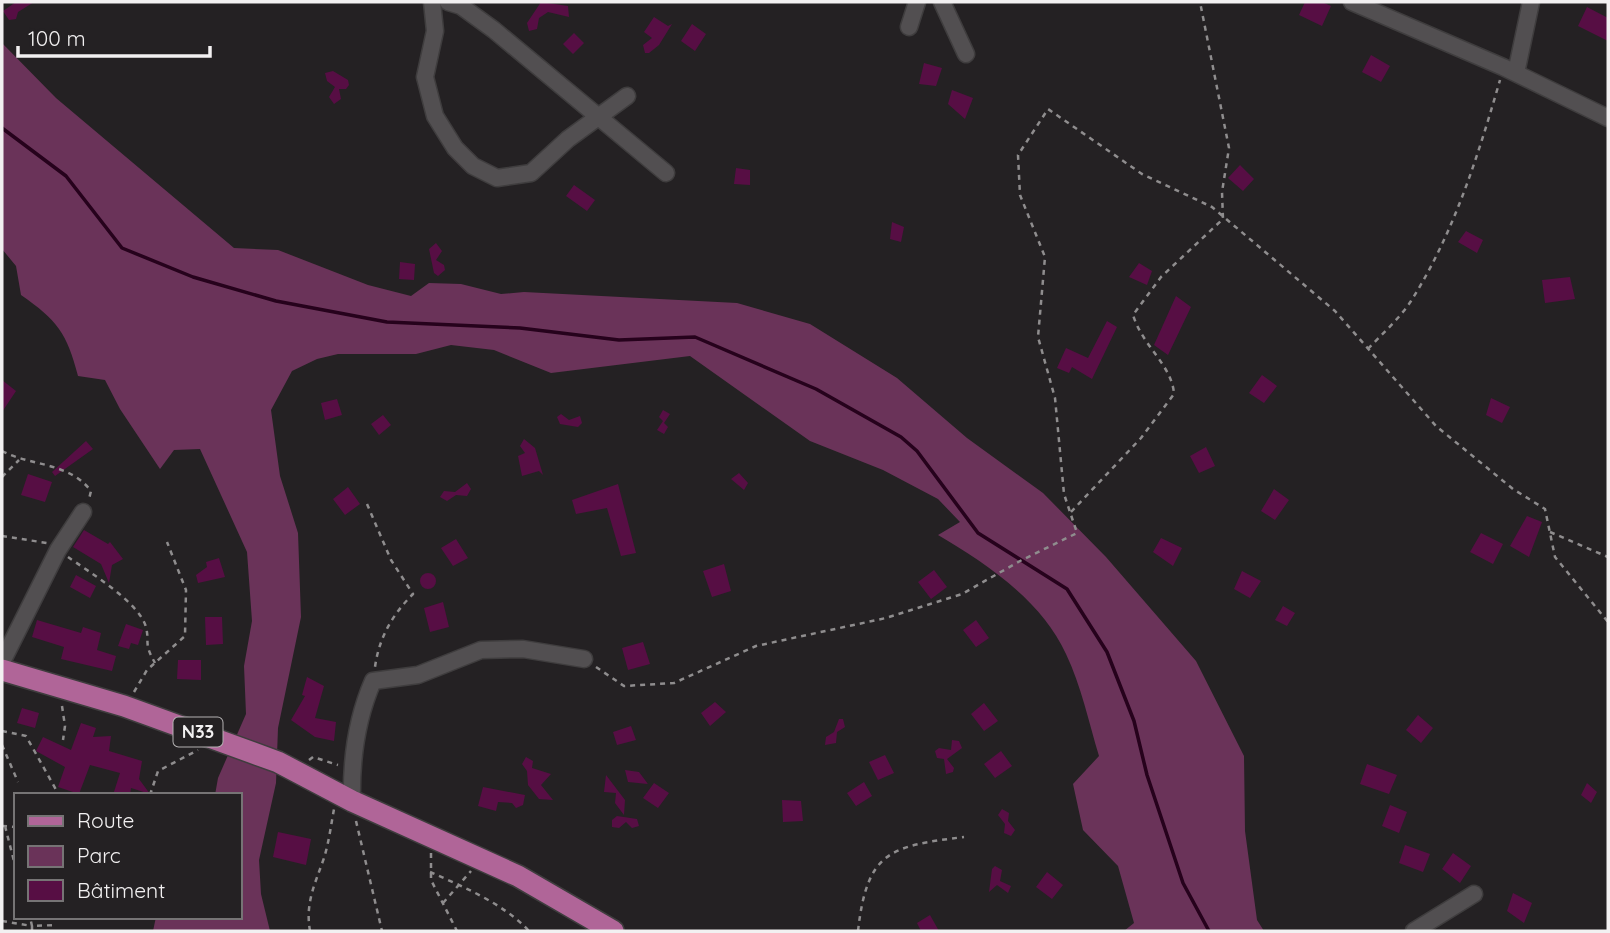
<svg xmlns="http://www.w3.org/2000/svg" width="1610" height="933" font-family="Quicksand,sans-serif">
	<rect width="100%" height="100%" fill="#242123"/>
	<path fill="#6a3359" d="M2,43L56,98L234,248L278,250L368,285L411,296L429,283L461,284L501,294L524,292L737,303L810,324L897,378L967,438L1043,493L1106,557L1196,661L1244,756L1245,831L1257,920L1264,931H1124L1134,923L1118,866L1083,830L1073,784L1099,756C1089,723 1081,685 1066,654C1042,601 986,563 938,535L960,522L938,499L883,470L810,441L690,356L551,373L494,350L451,345L416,354H338L317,359L292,371L271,410L280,476L298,533L301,617L278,728L276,783L259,860L261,894L270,931H153L156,917H240V795H215L218,778L246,714L244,666L252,621L247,552L200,449L174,450L160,469L120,409L105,380L78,376C67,333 57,320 21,295L16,266L2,249Z"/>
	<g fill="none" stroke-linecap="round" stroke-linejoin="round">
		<path stroke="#26021c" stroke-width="3.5" d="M2,128L66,176L122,248L193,277L276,301L387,322L520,328L619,340L695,337L816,389L901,437L917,451L978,533L1067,589L1107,652L1134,721L1147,775L1183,883L1209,931"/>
	</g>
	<path fill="#570e44" d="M16,2H34L18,12L16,19L9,20L3,11Z
		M541,2L568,6L569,17L548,12L539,18L537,29L529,31L527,23Z
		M1305,2H1322L1331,6L1322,26L1299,15Z
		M1587,7L1608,18V41L1578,26Z
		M654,17L668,26L672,24L659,45L649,53H645L643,45L652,38L644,32Z
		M692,24L706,34L695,51L681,41Z
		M574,33L584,43L573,54L563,44Z
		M1371,55L1390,66L1381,82L1362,72Z
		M924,63L942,68L936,86L919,84Z
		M333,71L348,80L349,85L346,89H339L341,99L334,104L329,97L335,87L327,81L325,73Z
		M952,90L973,98L965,119L948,104Z
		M1240,165L1254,179L1243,191L1228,178Z
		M736,168L750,170V185L734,184Z
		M574,185L595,200L587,211L566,196Z
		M892,222L904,227L901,242L890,239Z
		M1466,231L1483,240L1477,253L1458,242Z
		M436,243L442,251L436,260L444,265L445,270L438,276L434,273L429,249Z
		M400,262L415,264L414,280L399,279Z
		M1139,263L1152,271L1147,285L1129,277Z
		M1570,277L1575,299L1545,303L1542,280Z
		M1176,296L1191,307L1168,355L1154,345Z
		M1107,321L1117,327L1092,379L1072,367L1069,373L1057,368L1066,348L1088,358Z
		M1262,375L1277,386L1264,403L1249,393Z
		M2,380L16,391L2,412Z
		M1491,398L1510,407L1502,423L1486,415Z
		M337,399L342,415L325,420L321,403Z
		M663,410L670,414L664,423L668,427L664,434L657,430L663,421L659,417Z
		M561,414L569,420L580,416L582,423L578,427L560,424L557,417Z
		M383,415L391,425L379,435L371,424Z
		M524,439L535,448L543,475L539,471L522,476L518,456L525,453L520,446Z
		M86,441L93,449L55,476L52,472Z
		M1206,447L1215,466L1199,473L1190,456Z
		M739,473L748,483L744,490L731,479Z
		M28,474L52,482L45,502L21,495Z
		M467,483L471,489L467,496L456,495L447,501L440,497L444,491L455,492Z
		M618,484L636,553L621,556L607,508L576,514L572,500Z
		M348,487L360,504L345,515L333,499Z
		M1274,489L1289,500L1275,520L1261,511Z
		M1527,516L1542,522L1529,557L1510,546Z
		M84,530L108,544L110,542L123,559L112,565L109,583L101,564L73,547Z
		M1481,533L1503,544L1493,564L1470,552Z
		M1161,538L1182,548L1173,566L1153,552Z
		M456,539L468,558L453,566L441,548Z
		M219,558L225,577L198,583L196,575L207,567L206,562Z
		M724,564L731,591L712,597L703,571Z
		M934,570L947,587L931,599L918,582Z
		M1242,571L1261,581L1250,598L1234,589Z
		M420 581a8 8 0 1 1 16 0a8 8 0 1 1-16 0Z
		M76,575L96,586L90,598L70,587Z
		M443,602L449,627L430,632L424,608Z
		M1283,606L1295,613L1287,626L1275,620Z
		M205,617H222L223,644L206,645Z
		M37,620L81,633L83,627L101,633L97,650L116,656L112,671L61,659L64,647L32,637Z
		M976,620L989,638L976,647L963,630Z
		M126,624L143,630L138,645L131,643L129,649L118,646Z
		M643,642L650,664L628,670L622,648Z
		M178,660H201V680L177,679Z
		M307,677L324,686L315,718L336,722L334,741L315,737L291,720L305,696L302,695Z
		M715,702L726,712L710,726L701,713Z
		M984,703L998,721L984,731L971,714Z
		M22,708L39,713L35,728L17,723Z
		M1418,715L1433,728L1421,743L1406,730Z
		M839,719H843L845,727L837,732L836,743L825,745L826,737L834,732Z
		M81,723L96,728L93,737L111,736L109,751L142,761L139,779L150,794L131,788L130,795H113L120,773L90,765L79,794L58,787L65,767L36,751L43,737L71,750Z
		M631,726L636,740L617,745L613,732Z
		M952,740L959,741L962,748L947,759L954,768L953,772L946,774L944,759L937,758L935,751L939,748L951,750Z
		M1001,751L1012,766L995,778L984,764Z
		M885,755L894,773L878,780L869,762Z
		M526,757L533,761L532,768L551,774L541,785L553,800L539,799L528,785L527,771L522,764Z
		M1367,764L1397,775L1389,794L1360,784Z
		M625,770L639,772L648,784L628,782Z
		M606,775L625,800L624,815L615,803L616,793L604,792Z
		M864,782L872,796L856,806L847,793Z
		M654,783L669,793L658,808L643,798Z
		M1587,783L1597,792L1591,803L1581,795Z
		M483,787L525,795L523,805L516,808L512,803L498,802L496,811L478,806Z
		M782,800L801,801L803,821L783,822Z
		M1390,805L1407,812L1399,833L1382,826Z
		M1002,809L1009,813L1008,821L1015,830L1011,836L1004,833L1005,824L998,815Z
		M617,816L637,819L639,826L632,828L626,822L619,828L612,827V820Z
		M278,832L311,839L306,865L273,857Z
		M1405,845L1430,854L1423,872L1399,863Z
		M1453,853L1471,866L1460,883L1442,869Z
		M995,866L1002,870L1000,881L1011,886L1008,893L997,885L989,892L992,869Z
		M1047,872L1063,885L1052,899L1036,887Z
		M1513,893L1532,903L1524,923L1507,911Z
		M930,915L939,931H921L917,923Z"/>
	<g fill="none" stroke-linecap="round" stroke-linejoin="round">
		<defs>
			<path id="minor" d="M432,2L435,31L425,77L435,116L455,148L473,166L497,178L531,173L568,139L627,96
				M448,2L461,6L494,30L666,173
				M942,2L966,54
				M1352,2L1503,67L1608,118
				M909,27L917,2
				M1516,73L1531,2
				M2,662L58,550L83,512
				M352,801C351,759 356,720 373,681L418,675L481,650L523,649L584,659
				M1414,931L1474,894"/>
			<path id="primary" d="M2,670L124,706L278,762L352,801L518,876L613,931"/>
		</defs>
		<use href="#minor" stroke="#3f3d3e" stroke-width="19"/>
		<use href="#primary" stroke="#3f3d3e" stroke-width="24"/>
		<path stroke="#8f8d8e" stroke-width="2.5" stroke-dasharray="5 5" stroke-linecap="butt" d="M1368,349C1382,334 1400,318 1411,301C1454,233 1478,156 1500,80
			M2,451C30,466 69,462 91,491L89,499
			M2,477L19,460
			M367,504L391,560L413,594C392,615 379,638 375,667
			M1071,512L1141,438L1174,394C1172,365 1143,347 1133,315L1161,277L1223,219L1222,192L1229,148L1200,2
			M1550,532L1608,557
			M2,536L47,543
			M68,557C89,572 139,602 146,627C150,644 143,642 155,663
			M596,667L624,686L674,683L756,646L886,618L962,594L1020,561L1077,533L1064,494L1055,398L1038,337L1045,257L1020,195L1018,155L1048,109L1142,174L1212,207L1335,311L1436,426L1513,489L1545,509L1555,557L1608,622
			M134,692L147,670L185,636L186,590L167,542
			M62,706L65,726L63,740
			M2,731L26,736L59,795
			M2,745L18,782
			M309,760L313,757L338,765
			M150,795L158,771L198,750
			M356,821L382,931
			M2,826L16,827
			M5,826L16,869
			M431,853V880L457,931
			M430,872C464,887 504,904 529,931
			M443,903L471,871
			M2,921L32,926L30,917
			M32,931V926L56,925
			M310,931C305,903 315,884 324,858C329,842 331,825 334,809
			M858,931C867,851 890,846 964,837"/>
		<use href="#minor" stroke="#524f51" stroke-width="16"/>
		<use href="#primary" stroke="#b06598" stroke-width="21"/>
	</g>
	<g text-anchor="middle" stroke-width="5" stroke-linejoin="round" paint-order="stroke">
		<rect fill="#242123" stroke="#b4b2b3" stroke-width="2" x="173.5" y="717.5" width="49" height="29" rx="5"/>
		<g font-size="18" font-weight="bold" fill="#f2f0f1">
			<text x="198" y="738">N33</text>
		</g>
	</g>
	<rect width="1610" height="933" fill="none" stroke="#f2f0f1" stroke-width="7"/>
	<rect x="14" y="793" width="228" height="126" fill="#242123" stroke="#767475" stroke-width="2"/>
	<rect x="28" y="816" width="35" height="10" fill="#b06598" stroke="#767475" stroke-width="2"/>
	<text x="77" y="828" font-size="21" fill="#f2f0f1">Route</text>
	<rect x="28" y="846" width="35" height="21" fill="#6a3359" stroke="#767475" stroke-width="2"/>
	<text x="77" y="863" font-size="21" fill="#f2f0f1">Parc</text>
	<rect x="28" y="880" width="35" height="21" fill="#570e44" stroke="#767475" stroke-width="2"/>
	<text x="77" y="898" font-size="21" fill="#f2f0f1">Bâtiment</text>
	<path d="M18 46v10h192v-10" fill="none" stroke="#f2f0f1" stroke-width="3.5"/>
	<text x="28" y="46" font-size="21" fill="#f2f0f1" stroke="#242123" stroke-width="5" paint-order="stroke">100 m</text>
</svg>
